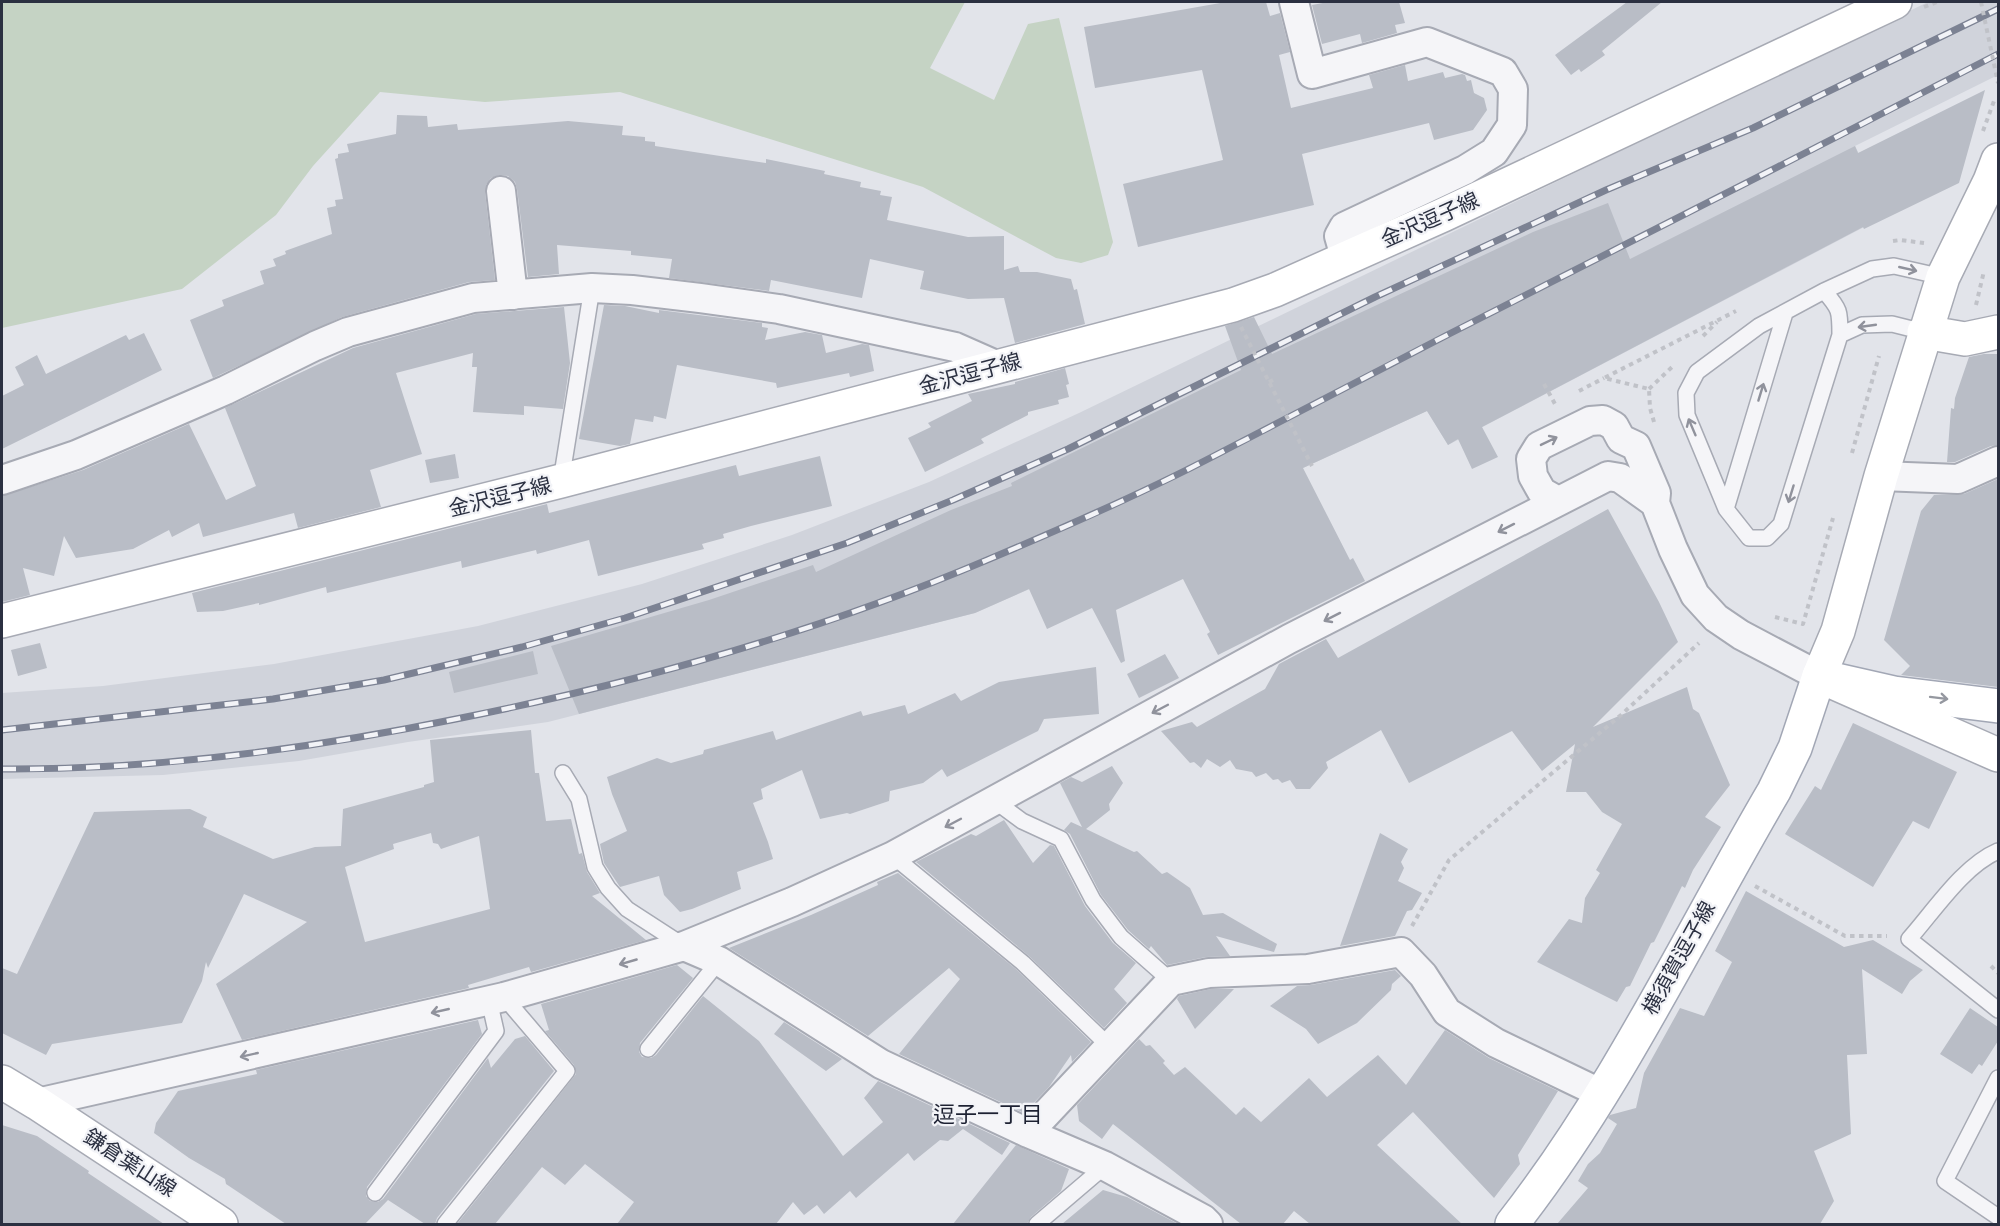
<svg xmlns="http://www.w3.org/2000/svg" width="2000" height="1226" font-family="'Work Sans','Noto Sans JP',sans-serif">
	<rect width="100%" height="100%" fill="#e2e4ea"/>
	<path fill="#d0d3db" d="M1928,2H1998V75L1855,146L1889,214L1448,445L1427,411L1303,468L975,613L548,722L408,742L299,761L163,775L2,779V693L103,686L274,664L478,626L642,584L792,535L929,482L1079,413Z"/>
	<path fill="#c5d3c4" d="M2,2H965L930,68L994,100L1028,24L1059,18L1113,242L1108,255L1081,263L1056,258L923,187L620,92L485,102L380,92L313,166L276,215L182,289L2,328Z"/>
	<path fill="#b9bdc6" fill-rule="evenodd" d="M1226,2H1266L1270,16L1280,13L1290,52L1279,55L1291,108L1373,88L1369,75L1405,65L1408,81L1443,72L1445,78L1462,74L1465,75L1467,81L1471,80L1474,93L1484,98L1487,110L1473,130L1434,140L1429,123L1302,154L1314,205L1138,247L1123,184L1223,160L1202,70L1095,88L1084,27Z
		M1328,2H1399L1405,23L1395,25L1397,33L1362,43L1360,34L1322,44L1312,5Z
		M1627,2H1662L1602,51L1605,55L1581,72L1579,69L1571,75L1555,55Z
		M1985,90L1959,183L1864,229L1863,227L1482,427L1498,457L1472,469L1458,439L1448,445L1427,411L1303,468L1350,560L1353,558L1365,581L1218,655L1207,634L1210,632L1183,579L1116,610L1125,661L1121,663L1092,608L1047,629L1029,589L975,613L579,714L551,646L709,600L813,565L816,572L951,510L1012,486L1011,483L1241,370L1225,326L1254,317L1272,354L1533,232L1608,203L1630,259L1855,146L1858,153Z
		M397,115L427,116L428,127L457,124L458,130L568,121L623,126L622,135L645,137V141L655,142V146L766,163V159L825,171L824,174L861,182L860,187L881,191L880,195L892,197L887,220L968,237L1004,236V270L1018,266L1020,272H1037L1071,279L1074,290L1077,289L1085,324L1015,343L1004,298L968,299L920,289L924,271L870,259L862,298L771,280L769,291L669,278L672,259L631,255V251L557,245L559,274L528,277L517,189L515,182L508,176L500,175L491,178L486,185L485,192L495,280L469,282L342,317L213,378L190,320L224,306L222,300L264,284L260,271L276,266L273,259L286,254L285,251L332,234L327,208L336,206L335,200L343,199L335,159L338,158V154L349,152L347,144L396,134Z
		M604,305L625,306L659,313V310L762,323V327L768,328L765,340L805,332L822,335L826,353L862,344L869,345L874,371L850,377L849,373L777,388L776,383L677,365L666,419L654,416L653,422L635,419L630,444L620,446L579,439Z
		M564,307L570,363L563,409L524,406V415L473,412L477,367H472L473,353L396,373L422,454L370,470L381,507L298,528L294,513L203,537L199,523L172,537L169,530L133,549L76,558L64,536L54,576L23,568L30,595L2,602V496L83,470L189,424L226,500L256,486L225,408L353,348L476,314Z
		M144,333L162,370L2,449V396L24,385L15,367L37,355L46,374L126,335L129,340Z
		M1984,354H1998V445L1991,446L1955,462H1947L1951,408L1954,409L1955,398L1969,357Z
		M1065,368L1069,384L1066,385L1069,397L1058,400L1059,404L1028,412V415L981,439L984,443L925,472L908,438L931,427L928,423L972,401L968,394L1015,384V382Z
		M455,454L459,478L430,483L425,460Z
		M820,456L832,506L751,526L723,534L724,538L702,544L704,549L598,576L589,540L537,554L536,550L462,568L461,561L327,593L326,587L259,605V603L223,611L197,612L192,593L547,504L549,513L736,465L739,476Z
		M1998,479V687L1901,675L1910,666L1884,640L1921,511L1934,495L1964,494Z
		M1608,509L1659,602L1678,642L1593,727L1687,687L1693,709L1699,713L1730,785L1705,817L1721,827L1693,870L1685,888L1682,886L1654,942L1651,943L1630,986L1626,987L1617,1002L1537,962L1569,919L1582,923L1585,898L1600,873L1596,870L1622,824L1602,812L1586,792H1566L1575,744L1542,771L1512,731L1409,783L1381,730L1326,762L1328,768L1310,789H1296L1290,780L1282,783L1278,779L1273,780L1266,773L1256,777L1252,772L1236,769L1230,760L1220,767L1207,759L1201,768L1194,762L1190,763L1161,731L1192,722L1197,727L1265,689L1279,664L1326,639L1338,658Z
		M40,643L47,668L18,676L11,650Z
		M533,651L538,674L454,693L449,672Z
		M1165,654L1179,678L1139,698L1127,674Z
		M1096,667L1099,714L1044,719L1038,731L947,777L942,769L923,783L890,791L889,801L850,814L847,813L820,819L802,770L761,789L763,799L753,803L768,842L773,859L737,872L741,889L692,909L680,912L664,895L659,876L620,887L604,863L600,844L627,831L612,794L607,777L657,758L671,763L703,754L704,750L773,731L776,740L861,711L863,716L905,705L908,714L955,693L961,701L999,682Z
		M1853,723L1957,772L1929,829L1913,821L1873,887L1785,834L1815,786L1821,790Z
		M531,730L535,773H539L546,821L571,819L579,854L582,853L587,872L600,893L592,896L646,940L531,972L529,967L468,985L469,988L242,1040L216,984L307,922L244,894L208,968L206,962L202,981L182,1023L52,1044L46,1055L2,1033V968L17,974L94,812L190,809L207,817L203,827L273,859L315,847L341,846L343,809L424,787V785L434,782L430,740ZM431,833L433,843L438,844L441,849L479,836L490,909L365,942L345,867L394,849L393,844Z
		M1112,766L1123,783L1109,804L1110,810L1086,829L1134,852L1137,851L1162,874L1167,872L1190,888L1203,915L1223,913L1277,944L1274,952L1216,936L1230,956L1206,957L1167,965L1151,946L1149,949L1128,930L1101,895L1070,834L1064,830L1071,822L1082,827L1060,783L1071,777L1082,782Z
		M1004,820L1033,863L1050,845L1054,846L1085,906L1113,943L1136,963L1114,989L1127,1003L1104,1028L1029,956L916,862L971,834L976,836Z
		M1380,833L1408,849L1401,862L1404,868L1398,881L1422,893L1412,910L1407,911L1395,936L1340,946Z
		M898,873L1017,970L1091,1042L1072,1062L1071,1055L1049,1087L1024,1113L899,1054L960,979L949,968L868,1036L729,948L811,915L878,885L877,882Z
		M1746,891L1844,947L1873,940L1923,970L1910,981L1902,994L1862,969L1867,1054L1847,1055L1851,1134L1814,1151L1834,1201L1820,1224H1557L1588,1188L1578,1181L1588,1164L1600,1153L1617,1124L1608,1118L1610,1115L1636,1108L1644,1073L1680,1008L1704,1016L1732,962L1715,951Z
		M677,965L693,978L640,1043L639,1052L642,1057L651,1058L656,1055L703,996L759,1041L843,1156L883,1122L864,1098L878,1081L1010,1143L1002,1155L963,1129L948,1141L940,1140L914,1161L908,1153L856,1198L850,1191L824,1214L817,1205L804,1215L793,1202L776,1224H617L634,1202L585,1164L565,1185L542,1167L495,1224H457L576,1074L574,1065L545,1031L549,1030L541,1004Z
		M1395,970L1401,976L1392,984L1391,990L1357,1023L1318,1044L1306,1029L1270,1006L1297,986L1311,985Z
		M1211,989H1234L1195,1029L1177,999L1179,996Z
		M1970,1008L1998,1027V1041L1982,1066L1979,1064L1972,1074L1940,1054Z
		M478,1020L482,1034L367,1187L366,1196L370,1201L378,1202L383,1199L488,1058L491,1068L515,1039L525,1036L554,1071L437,1218L435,1224H425L388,1200L365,1224H286L226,1184L225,1179L189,1158L154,1133L156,1123L178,1091L257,1074L256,1070Z
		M784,1022L842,1059L826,1071L774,1034Z
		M1445,1030L1489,1058L1558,1091L1518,1155L1520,1164L1494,1198L1413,1112L1377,1145L1462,1224H1310L1294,1211L1283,1224H1241L1113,1124L1102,1139L1079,1121L1077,1105L1139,1039L1146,1046L1150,1045L1165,1061L1163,1063L1174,1075L1185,1067L1236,1115L1244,1107L1261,1122L1309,1078L1327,1097L1378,1055L1406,1085Z
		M2,1125L37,1136L89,1171L88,1173L164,1224H2Z
		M1016,1145L1069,1169L1061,1191L1031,1217L1027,1224H953Z
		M1103,1190L1127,1197L1178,1224H1062Z"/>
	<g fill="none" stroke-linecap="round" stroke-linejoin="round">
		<defs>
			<path id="lane" d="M1824,291C1840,309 1840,311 1840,335
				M1924,332L1892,324L1862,325L1840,335L1781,524L1767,538H1749L1726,509L1687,415L1686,393L1697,372L1759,326L1824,291L1872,269L1894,266L1943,277
				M561,481L592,288
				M1726,509L1785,313
				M563,773L579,799L595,867L608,888L627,909L684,946
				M995,801L1022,821L1061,839L1093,900L1121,937L1171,981
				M1998,851C1963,866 1934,911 1909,939L1998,1010
				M893,856L1023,963L1109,1046
				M648,1049L719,961
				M1998,1078L1945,1181L1998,1217
				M375,1193L496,1031L489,1000
				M445,1224L567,1071L504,997
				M1037,1224L1105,1166"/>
			<path id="street" d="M1294,2L1312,74L1427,42L1503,72L1513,89L1512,125L1494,152L1465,170L1344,227L1339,236L1345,257
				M501,191L513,295
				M1881,476L1958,479L1998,461
				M2,480L76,455L226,390L315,346L348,332L473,298L592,288L632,290L700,298L779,309L955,347L998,366
				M1655,503L1673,549L1695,595L1716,618L1741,635L1819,676
				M684,946L719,961L881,1064L1028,1133L1105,1166L1203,1219L1208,1224
				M37,1103L504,997L684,946L792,902L893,856L1289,639L1608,476L1620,478L1655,503L1656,493L1636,446L1621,439L1614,426L1603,420L1590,421L1539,446L1531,459L1533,476L1542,492L1558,501
				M1028,1133L1171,981L1209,973L1308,969L1401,952L1423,975L1447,1012L1496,1043L1602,1094"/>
			<path id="secondary" d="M1998,160L1990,181L1943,277L1881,476L1838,631L1819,676L1998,755
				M1924,332L1965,339L1998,332
				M2,621L561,481L1233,305L1275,290L1443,215L1895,2
				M2,1082L37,1103L221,1224"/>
			<path id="primary" d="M1512,1224C1616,1091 1689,936 1774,791L1795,748L1819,676L1894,693L1998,706"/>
		</defs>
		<use href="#lane" stroke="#a7aab4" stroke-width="18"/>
		<use href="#street" stroke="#a7aab4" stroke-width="32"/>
		<use href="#secondary" stroke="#a7aab4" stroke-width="36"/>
		<use href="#primary" stroke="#a2a7b5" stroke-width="36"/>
		<path stroke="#c0c2c8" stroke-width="4" stroke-dasharray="4.5 4.5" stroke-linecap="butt" d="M1924,7L1937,2
			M1983,131L1994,101
			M1893,241L1900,240L1924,243
			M1976,305L1984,271
			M1703,336L1717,322
			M1269,382L1277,378
			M1544,384L1555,404
			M1649,389L1672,367
			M1579,391L1604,378
			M1654,422L1650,408L1649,389L1604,378L1736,311
			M1852,453L1879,356
			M1775,617L1803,624L1833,518
			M1755,886L1845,936H1887
			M1412,926L1449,860L1621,715L1699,643
			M1991,966L1998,973"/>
		<use href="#lane" stroke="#f5f5f8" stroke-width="15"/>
		<use href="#street" stroke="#f5f5f8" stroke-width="28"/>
		<use href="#secondary" stroke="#fff" stroke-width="33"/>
		<use href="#primary" stroke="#fff" stroke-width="33"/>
		<defs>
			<path id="rail" d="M2,730L273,699L384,680L522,647L625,618L847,543L953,500L1068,449L1375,297L1606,190L1753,128L1998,9
				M2,769C156,770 310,749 461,718C641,682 818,632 987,560C1063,528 1139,495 1212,457C1292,416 1371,374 1451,333C1634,240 1816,148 1998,54"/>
		</defs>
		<use href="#rail" stroke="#7c8293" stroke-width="7"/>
		<use href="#rail" stroke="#f2f3f7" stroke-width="4.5" stroke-dasharray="14" stroke-linecap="butt"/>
		<path stroke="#c0c2c8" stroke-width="4" stroke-dasharray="4.5 4.5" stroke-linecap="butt" d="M1981,2L1998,83
			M1241,327L1312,466"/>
	</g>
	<defs><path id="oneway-shaft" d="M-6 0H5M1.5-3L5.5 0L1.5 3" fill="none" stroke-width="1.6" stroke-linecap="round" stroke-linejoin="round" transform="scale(1.5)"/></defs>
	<g stroke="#90929c">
		<use href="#oneway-shaft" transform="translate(1908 269) rotate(13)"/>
		<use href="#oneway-shaft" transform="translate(1867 326) rotate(172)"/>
		<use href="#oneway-shaft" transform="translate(1761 392) rotate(-73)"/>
		<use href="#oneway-shaft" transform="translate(1692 427) rotate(-113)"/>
		<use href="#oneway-shaft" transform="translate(1549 441) rotate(-26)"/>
		<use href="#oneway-shaft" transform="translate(1791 494) rotate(107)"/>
		<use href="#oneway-shaft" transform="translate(1506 528) rotate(153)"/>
		<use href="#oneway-shaft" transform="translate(1332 617) rotate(153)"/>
		<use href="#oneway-shaft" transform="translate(1160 709) rotate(152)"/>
		<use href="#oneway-shaft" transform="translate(953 823) rotate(152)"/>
		<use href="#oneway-shaft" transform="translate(628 962) rotate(164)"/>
		<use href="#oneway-shaft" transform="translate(440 1011) rotate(167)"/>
		<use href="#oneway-shaft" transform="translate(249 1055) rotate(167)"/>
	</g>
	<use stroke="#9598a0" href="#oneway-shaft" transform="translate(1939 698) rotate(7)"/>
	<g text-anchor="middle" stroke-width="4.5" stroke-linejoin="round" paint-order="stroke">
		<g font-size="21" fill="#2b3041" stroke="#f2f3f7">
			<text transform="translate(1430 220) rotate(-24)" y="7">金沢逗子線</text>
			<text transform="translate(970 374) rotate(-15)" y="7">金沢逗子線</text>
			<text transform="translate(500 497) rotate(-14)" y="7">金沢逗子線</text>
			<text transform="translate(1679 958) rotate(-61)" y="7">横須賀逗子線</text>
			<text transform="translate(130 1163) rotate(33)" y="7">鎌倉葉山線</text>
		</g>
		<g font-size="22" fill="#1d2132" stroke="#f2f3f7">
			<text x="988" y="1122">逗子一丁目</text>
		</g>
	</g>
	<rect width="2000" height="1226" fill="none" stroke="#2b3041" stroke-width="6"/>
</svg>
